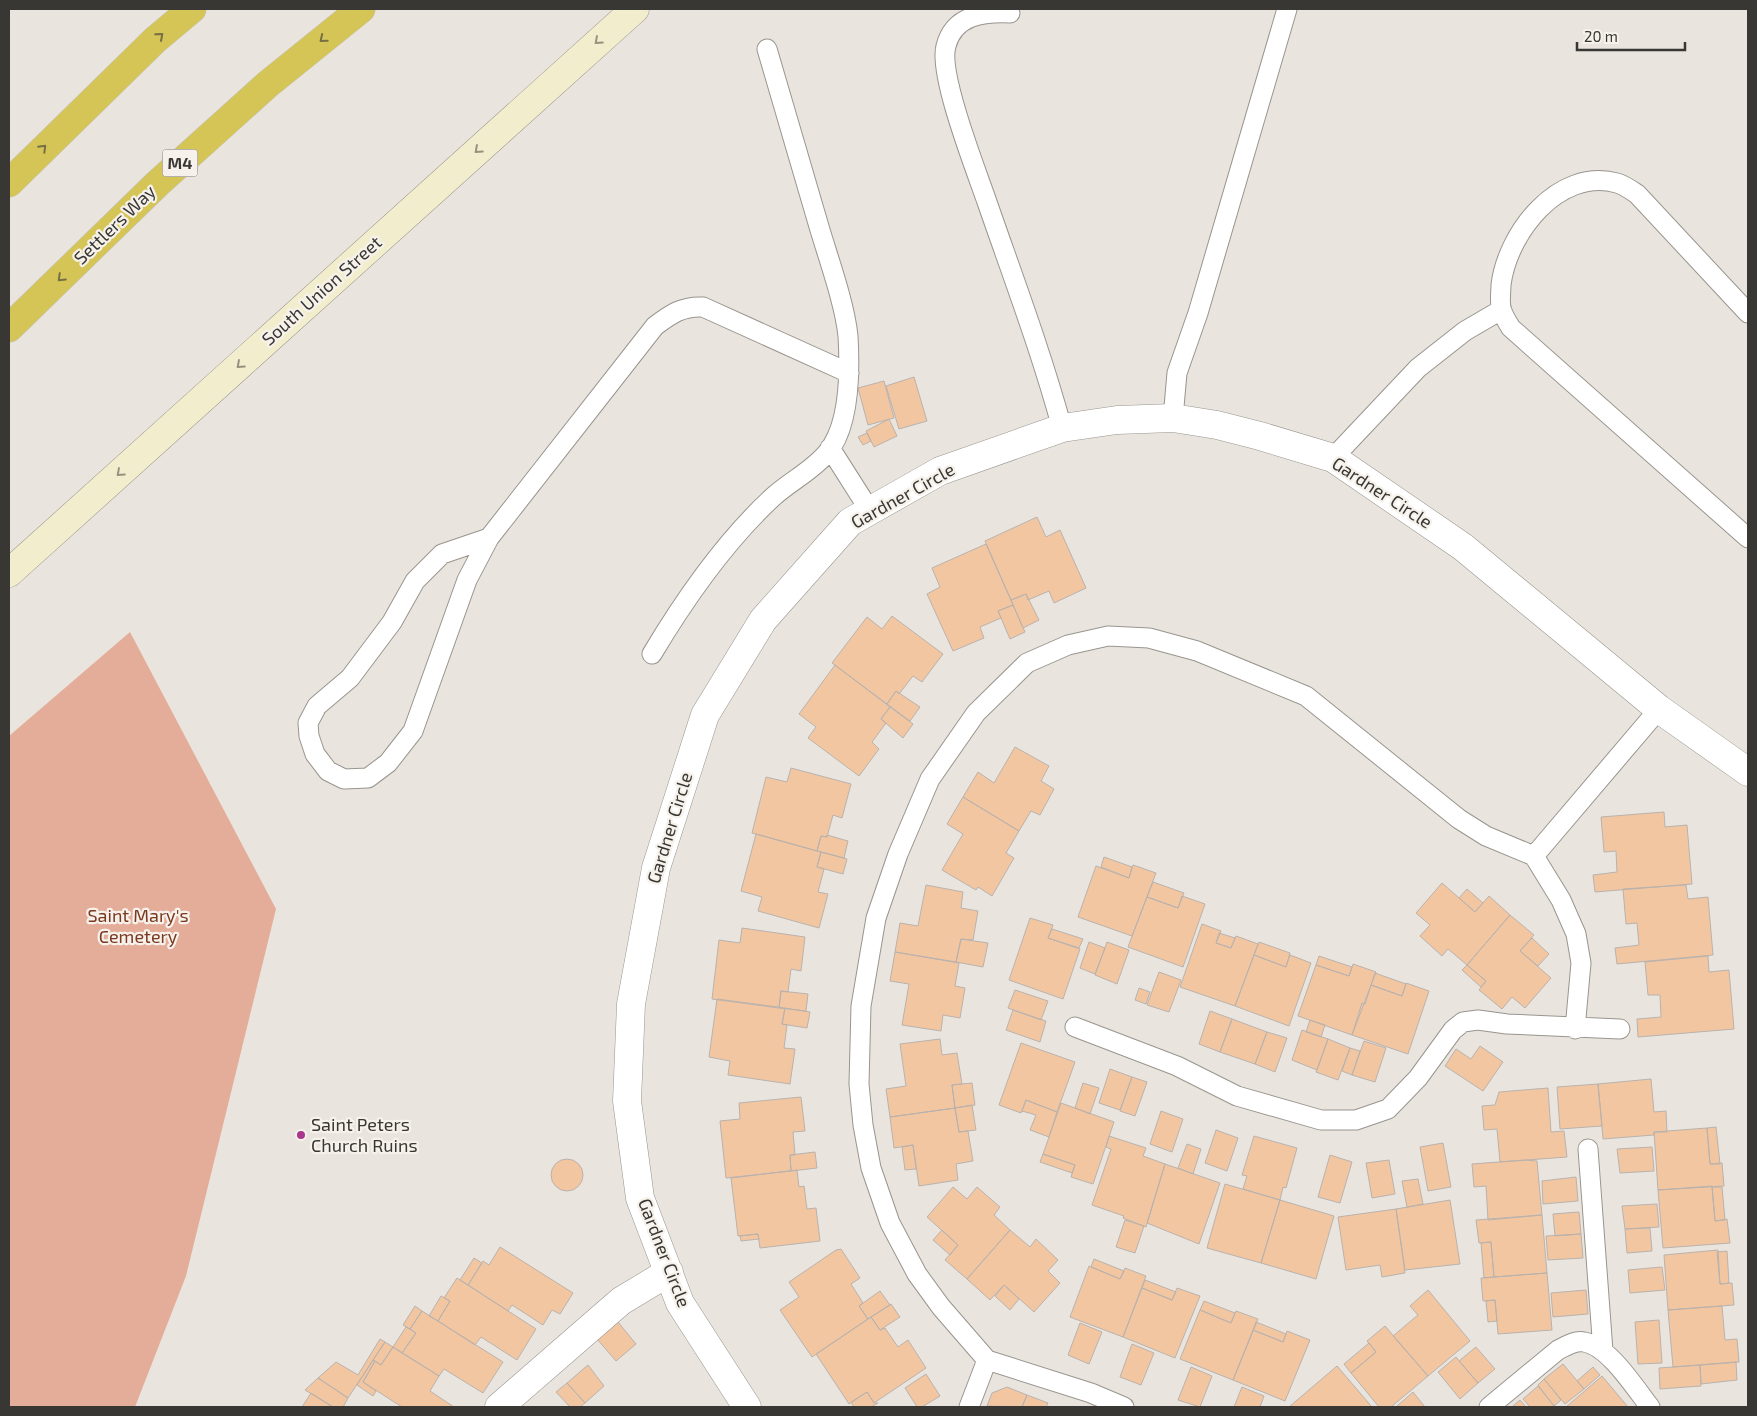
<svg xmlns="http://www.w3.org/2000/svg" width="1757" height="1416" font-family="'Exo 2',sans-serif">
	<rect width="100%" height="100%" fill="#e9e5de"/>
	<path fill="#e4ad9a" d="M130,632L276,909L186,1276L135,1407H9V736Z"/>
	<path fill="#f3c6a2" stroke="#b9b2ad" d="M914,377L927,421L899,429L886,386Z
		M884,381L894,418L868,425L858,388Z
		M889,419L897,436L874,447L866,431Z
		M867,433L871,441L863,445L858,437Z
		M1037,517L1046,537L1060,530L1086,588L1054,603L1049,591L1028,600L1026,594L1011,600L985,541Z
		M986,544L1013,605L998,611L1001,618L980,627L984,638L953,651L927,594L940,587L932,568Z
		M1026,594L1039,620L1023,628L1011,600Z
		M1013,605L1025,632L1010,639L998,611Z
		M892,616L943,654L922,682L913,676L899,694L896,691L887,704L832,663L867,617L882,629Z
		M835,665L890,707L881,719L886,723L872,742L879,749L859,776L808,738L816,727L799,714Z
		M896,691L920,707L910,721L887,704Z
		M890,707L913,724L903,738L881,719Z
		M1015,747L1049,766L1041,781L1054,789L1040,815L1031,811L1019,831L963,797L978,772L994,783Z
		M791,768L851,784L842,818L833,815L827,837L821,836L817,851L752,833L766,777L787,782Z
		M963,797L1019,831L1006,853L1014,858L992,896L978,887L976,890L942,870L963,834L947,824Z
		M1664,812L1665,827L1687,825L1692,884L1595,892L1593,875L1617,872L1616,851L1604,852L1601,817Z
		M756,834L821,852L817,867L824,869L818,892L828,894L819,928L758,911L762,897L741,891Z
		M827,835L848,841L844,858L817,851L821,836L827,837Z
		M821,852L847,859L843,874L817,867Z
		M1104,857L1132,867L1129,878L1101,867Z
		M1133,865L1156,873L1132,936L1078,917L1096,866L1129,878Z
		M1153,882L1184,893L1178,908L1147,897Z
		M1442,883L1475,912L1489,896L1510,915L1467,965L1448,949L1442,956L1420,936L1430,925L1416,913Z
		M926,885L963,892L961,908L978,911L973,940L961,939L956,962L895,952L900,923L918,926Z
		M1686,885L1688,899L1708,897L1713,955L1617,964L1615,948L1639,945L1637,923L1626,924L1623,889Z
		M1467,889L1483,903L1475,912L1459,898Z
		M1182,896L1205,904L1183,967L1128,947L1147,897L1178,908Z
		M1510,915L1534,935L1520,951L1551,978L1525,1008L1512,997L1502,1009L1479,990L1486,981L1467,965Z
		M1030,918L1053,925L1048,938L1080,949L1063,999L1009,980Z
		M1202,924L1221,931L1216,943L1231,948L1236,936L1258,944L1235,1006L1180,987Z
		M742,928L805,937L801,971L791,969L788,992L781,991L779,1008L712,999L719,940L740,943Z
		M1052,929L1083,939L1079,948L1048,938Z
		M1219,933L1235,938L1231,948L1216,943Z
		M1532,938L1549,954L1538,966L1520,951Z
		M961,939L988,943L983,967L956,962Z
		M1089,942L1105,948L1095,974L1080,968Z
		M1107,942L1129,950L1117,984L1095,975Z
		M1259,942L1290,953L1286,967L1254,955Z
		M895,952L959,963L955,986L965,988L960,1018L943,1015L941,1031L902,1025L909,984L890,981Z
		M1254,955L1286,967L1290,955L1311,963L1289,1026L1235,1006Z
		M1319,956L1352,967L1349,976L1316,965Z
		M1708,956L1709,972L1729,970L1734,1029L1638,1037L1637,1019L1661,1017L1660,995H1648L1645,962Z
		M1353,964L1376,972L1352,1035L1298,1016L1316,965L1349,976Z
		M1467,965L1486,981L1481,987L1462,970Z
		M1159,972L1181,980L1169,1012L1147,1005Z
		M1375,973L1406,984L1402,996L1371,985Z
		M1406,983L1429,991L1408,1054L1352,1035L1362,1003L1365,1004L1371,985L1402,996Z
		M1139,988L1150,992L1146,1004L1135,1000Z
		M1015,990L1048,1001L1041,1020L1008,1008Z
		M781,991L808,994L806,1011L779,1008Z
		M717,999L785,1008L782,1024L787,1025L784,1048L795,1049L790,1084L728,1075L730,1061L709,1057Z
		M785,1008L810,1012L807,1028L782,1024Z
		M1013,1010L1046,1021L1040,1042L1006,1030Z
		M1210,1011L1232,1019L1220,1052L1199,1044Z
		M1232,1019L1267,1032L1255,1064L1220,1052Z
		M1310,1020L1325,1025L1321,1037L1306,1032Z
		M1302,1030L1328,1039L1317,1070L1292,1060Z
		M1267,1032L1287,1038L1275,1072L1255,1064Z
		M940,1039L942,1055L957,1053L962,1084L952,1085L955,1108L890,1117L886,1089L906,1086L900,1044Z
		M1328,1039L1350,1048L1338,1080L1316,1072Z
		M1364,1041L1386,1048L1375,1082L1352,1075Z
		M1021,1043L1075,1062L1057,1112L1026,1100L1021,1113L999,1105Z
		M1480,1046L1503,1062L1483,1091L1445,1066L1456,1049L1471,1059Z
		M1350,1048L1360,1051L1352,1075L1342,1071Z
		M1110,1069L1132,1077L1120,1110L1099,1103Z
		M1132,1077L1147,1082L1135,1116L1120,1111Z
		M1651,1079L1654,1112L1666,1111L1667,1132H1654V1135L1603,1139L1598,1084Z
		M972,1083L975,1105L955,1108L952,1085Z
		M1083,1083L1099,1088L1090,1114L1075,1108Z
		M1598,1084L1602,1126L1560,1129L1557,1087Z
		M1548,1088L1551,1132L1564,1131L1567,1157L1500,1162L1497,1129L1484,1130L1482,1106L1495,1105L1499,1092Z
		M801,1097L805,1131L793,1132L795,1155H790L791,1171L726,1178L720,1121L740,1119L739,1103Z
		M1026,1100L1057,1112L1049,1137L1030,1130L1036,1115L1022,1111Z
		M1061,1103L1114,1122L1093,1184L1071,1177L1075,1165L1043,1154Z
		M972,1105L976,1130L959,1132L955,1108Z
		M955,1108L959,1132L968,1131L973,1161L956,1164L958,1180L919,1186L913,1145L894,1148L890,1117Z
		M1161,1111L1183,1119L1172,1152L1150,1144Z
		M1716,1127L1720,1164H1710L1707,1128Z
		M1707,1128L1710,1164L1722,1163L1724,1186L1658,1190L1654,1132Z
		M1216,1130L1238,1138L1227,1171L1205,1163Z
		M1109,1136L1146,1148L1143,1156L1165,1164L1146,1227L1123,1218L1124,1216L1092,1205L1111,1149L1106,1147Z
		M1254,1136L1297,1148L1286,1188L1283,1187L1280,1200L1243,1189L1247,1176L1242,1175Z
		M1443,1143L1451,1187L1428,1191L1420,1147Z
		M1187,1144L1201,1149L1193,1174L1178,1168Z
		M913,1145L916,1169L905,1170L902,1147Z
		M1652,1147L1654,1171L1620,1173L1617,1149Z
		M815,1152L817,1168L791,1171L790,1155Z
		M1043,1154L1075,1165L1072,1173L1040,1162Z
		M1330,1155L1352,1162L1340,1203L1318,1197Z
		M551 1175a16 16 0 1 1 32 0a16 16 0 1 1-32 0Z
		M1389,1160L1395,1194L1372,1198L1366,1163Z
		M1525,1160L1537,1161L1542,1215L1488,1220L1486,1186L1474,1187L1472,1164Z
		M1165,1164L1220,1183L1199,1244L1147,1223Z
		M797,1170L799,1187L804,1186L807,1209L816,1208L820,1241L760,1248L758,1234L738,1236L731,1178Z
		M1576,1177L1578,1201L1543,1204L1542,1181Z
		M1418,1179L1423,1204L1407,1207L1402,1181Z
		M1225,1184L1280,1200L1261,1263L1207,1248Z
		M1712,1186L1715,1221L1727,1219L1730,1243L1663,1248L1658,1190Z
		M953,1187L967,1199L977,1187L1000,1207L994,1215L1010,1230L967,1279L945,1260L958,1245L927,1217Z
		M1712,1187H1722L1725,1220L1715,1221Z
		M1280,1200L1334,1216L1316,1279L1261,1263Z
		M1450,1200L1460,1264L1405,1270L1396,1209Z
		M1657,1204L1659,1227L1625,1229L1622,1206Z
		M1396,1209L1405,1273L1382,1277L1380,1265L1346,1270L1338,1217Z
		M1579,1212L1581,1234L1555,1236L1553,1214Z
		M1542,1215L1547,1273L1494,1277L1491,1242L1479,1243L1476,1220Z
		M1125,1220L1144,1226L1135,1253L1116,1247Z
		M1650,1228L1652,1251L1627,1253L1625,1229Z
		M942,1230L958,1245L950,1255L933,1240Z
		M1010,1230L1030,1247L1036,1239L1058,1260L1048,1271L1060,1283L1034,1312L1004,1285L990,1300L967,1279Z
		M758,1234L759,1239L741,1241L740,1236Z
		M1581,1234L1583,1258L1548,1260L1546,1236Z
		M1491,1242L1494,1277L1484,1278L1481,1243Z
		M500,1247L573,1293L560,1314L552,1310L543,1325L512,1305L508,1311L468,1285L483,1261L489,1265Z
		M841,1249L860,1278L851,1284L863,1303L859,1306L868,1319L812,1357L780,1310L799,1297L789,1282L836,1250Z
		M1718,1250L1720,1284L1732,1283L1734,1305L1668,1310L1664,1255Z
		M1727,1251L1729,1283L1720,1284L1717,1252Z
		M474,1258L482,1263L468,1285L460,1280Z
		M1094,1259L1124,1271L1120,1279L1091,1267Z
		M1089,1266L1120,1279L1125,1268L1146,1276L1123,1337L1070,1317Z
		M1662,1267L1665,1290L1630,1293L1628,1270Z
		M1547,1273L1552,1330L1498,1334L1495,1300L1483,1301L1481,1278Z
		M457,1278L536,1329L517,1360L481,1337L475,1345L438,1321L450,1301L444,1298Z
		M1145,1280L1176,1292L1172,1300L1142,1288Z
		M1004,1285L1019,1299L1010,1310L995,1296Z
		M1142,1288L1172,1300L1177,1288L1200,1296L1175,1358L1123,1337Z
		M1428,1290L1470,1341L1428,1376L1393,1336L1418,1315L1410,1306Z
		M1586,1290L1588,1314L1553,1317L1551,1293Z
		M880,1291L890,1305L868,1319L859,1306Z
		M441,1296L450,1301L438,1321L429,1316Z
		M1495,1300L1497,1321L1488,1322L1486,1301Z
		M1204,1301L1235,1313L1231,1323L1200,1310Z
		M891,1304L900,1317L880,1330L871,1317Z
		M415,1306L422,1311L410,1329L403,1325Z
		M1722,1306L1725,1340L1737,1339L1739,1362L1673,1367L1668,1310Z
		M1200,1310L1231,1323L1236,1311L1258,1319L1233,1380L1180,1359Z
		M422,1311L503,1362L483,1393L444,1369L439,1376L402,1353L416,1333L410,1329Z
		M871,1317L880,1330L885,1328L898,1347L908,1340L926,1368L874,1403L867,1392L849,1404L816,1354Z
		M1659,1320L1662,1363L1638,1364L1635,1322Z
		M618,1322L636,1344L616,1361L597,1339Z
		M1256,1322L1286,1334L1283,1342L1253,1330Z
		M1080,1323L1102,1332L1089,1364L1068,1355Z
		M1385,1326L1428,1376L1391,1407H1379L1351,1373L1376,1352L1367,1341Z
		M406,1327L416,1333L402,1353L393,1347Z
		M1253,1330L1283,1342L1287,1331L1310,1340L1285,1401L1233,1380Z
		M380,1339L385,1342L348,1398L318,1378L336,1362L358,1375Z
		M385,1342L393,1347L381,1365L373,1360Z
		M1369,1343L1376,1352L1351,1373L1344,1364Z
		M1132,1344L1154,1353L1141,1385L1120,1377Z
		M393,1347L439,1376L430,1391L454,1407H402L363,1382L375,1361L381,1365Z
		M1476,1347L1495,1369L1478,1383L1459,1361Z
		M1456,1357L1478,1383L1460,1399L1438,1372Z
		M373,1360L375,1361L363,1382L376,1391L373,1396L357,1385Z
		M1736,1362L1737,1380L1701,1384L1700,1365Z
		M1563,1364L1584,1389L1565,1404L1544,1379Z
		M588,1365L604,1386L585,1403L567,1383Z
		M1700,1365L1701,1386L1660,1389L1659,1368Z
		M1337,1366L1372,1407H1289Z
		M1191,1367L1212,1376L1200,1407L1178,1400Z
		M1593,1367L1600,1375L1584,1389L1577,1381Z
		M926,1374L940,1396L922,1407H917L905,1388Z
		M1602,1376L1628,1407H1566Z
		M318,1378L348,1398L343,1407H333L305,1390Z
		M1544,1379L1561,1400L1554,1406L1538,1385Z
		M567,1383L585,1403L580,1407H570L556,1392Z
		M1538,1386L1554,1406L1552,1407H1530L1523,1399Z
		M1007,1387L1027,1395L1022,1407L987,1406L992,1393Z
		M1242,1387L1264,1396L1260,1407H1234Z
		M867,1392L874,1403H878L871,1407H854L851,1402Z
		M1413,1392L1425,1407H1396Z
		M311,1393L333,1407H302Z
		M1027,1395L1048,1403L1046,1407H1022Z
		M1520,1400L1526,1407H1512Z"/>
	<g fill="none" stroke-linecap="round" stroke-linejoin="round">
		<defs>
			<path id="lane" d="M1010,13C983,12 954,15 946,46C938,74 976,170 987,202C1013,277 1041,351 1062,428
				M1748,313L1637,194C1631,190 1624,185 1617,183C1558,167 1507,234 1501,285C1501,293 1499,304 1502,311C1504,317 1508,323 1511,328L1748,538
				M1173,418L1177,373L1198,313L1287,9
				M830,448L870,511
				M1333,458L1418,368L1465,331L1501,310
				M489,538L442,554L415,581L392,622L350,678L317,706L308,723L309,736L315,754L328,771L344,779L368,778L388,763L413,731L467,580L489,538L655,326C671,314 682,306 703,307L849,373
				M652,654C686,597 725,541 774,496C791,481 813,470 827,453C850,426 850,370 848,336C845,305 829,260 820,230C802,170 785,109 767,49
				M1534,856L1659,709
				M1075,1027L1177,1066L1237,1096L1321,1120H1356L1388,1109L1418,1078L1453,1030L1463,1022L1478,1020L1507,1024L1620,1029
				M1588,1149L1603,1351
				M969,1407L987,1360
				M1124,1407L1091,1393L987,1360L941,1307L917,1274L890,1223L871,1168L863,1125L859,1084L861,1006L876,918L898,854L930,779L976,713L1027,663L1068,645L1108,636L1149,638L1197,651L1306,696L1459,819L1486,836L1534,856L1561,900L1576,934L1581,963L1575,1029
				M1489,1407L1558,1350C1566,1346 1575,1340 1584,1342C1609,1346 1635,1388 1650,1407"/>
			<path id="street" d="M499,1407L621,1301L669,1272
				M747,1407L680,1303L640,1198L627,1101L631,1004L656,868L705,715L763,620L850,522L940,471L1062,428L1117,420L1173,418L1217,425L1260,436L1333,458L1463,547L1659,709L1748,772"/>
			<path id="secondary" d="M9,573L635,9"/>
			<path id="highway" d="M9,183L155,40L192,9
				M9,328L157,184L268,84L361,9"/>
		</defs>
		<use href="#lane" stroke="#99958e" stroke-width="21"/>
		<use href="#street" stroke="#99958e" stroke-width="29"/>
		<use href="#secondary" stroke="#99958e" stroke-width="29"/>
		<use href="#highway" stroke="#c4c3c2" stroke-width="29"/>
		<use href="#lane" stroke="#fff" stroke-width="19"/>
		<use href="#street" stroke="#fff" stroke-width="28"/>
		<use href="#secondary" stroke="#f2eecd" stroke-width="28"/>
		<use href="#highway" stroke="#d5c557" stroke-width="28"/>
	</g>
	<defs><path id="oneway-chevron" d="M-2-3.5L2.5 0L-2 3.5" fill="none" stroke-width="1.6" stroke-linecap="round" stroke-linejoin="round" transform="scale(1.25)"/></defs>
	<g stroke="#777042">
		<use href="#oneway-chevron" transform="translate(160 36) rotate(-41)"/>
		<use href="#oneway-chevron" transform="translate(323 39) rotate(141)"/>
		<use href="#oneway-chevron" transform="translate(43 148) rotate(-45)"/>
		<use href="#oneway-chevron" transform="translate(61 278) rotate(136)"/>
	</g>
	<g stroke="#969280">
		<use href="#oneway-chevron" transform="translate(598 41) rotate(138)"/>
		<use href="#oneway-chevron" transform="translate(478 150) rotate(138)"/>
		<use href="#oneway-chevron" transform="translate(240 365) rotate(138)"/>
		<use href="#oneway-chevron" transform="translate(120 473) rotate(138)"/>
	</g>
	<circle fill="#aa358d" stroke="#f6f2eb" stroke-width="2" cx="301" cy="1135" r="5"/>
	<g text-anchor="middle" stroke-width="4.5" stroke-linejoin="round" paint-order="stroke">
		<rect fill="#f6f2eb" stroke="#726f6b" stroke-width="1" x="162.5" y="149.5" width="35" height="27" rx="4"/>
		<g font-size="16" font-weight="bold" fill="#393734">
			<text x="180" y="169">M4</text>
		</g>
		<g font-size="18" fill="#393734" stroke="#f6f2eb">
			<text transform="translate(115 225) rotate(-44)" y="6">Settlers Way</text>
			<text transform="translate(322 291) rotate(-42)" y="6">South Union Street</text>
			<text transform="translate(1382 493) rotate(33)" y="6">Gardner Circle</text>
			<text transform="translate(903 496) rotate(-29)" y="6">Gardner Circle</text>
			<text transform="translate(670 828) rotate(-73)" y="6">Gardner Circle</text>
			<text transform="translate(664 1253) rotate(69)" y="6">Gardner Circle</text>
		</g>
		<g font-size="18" fill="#7b381f" stroke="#f6f2eb">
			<text x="138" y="922">Saint Mary's<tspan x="138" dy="21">Cemetery</tspan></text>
		</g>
		<g font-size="18" fill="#393734" stroke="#f6f2eb" text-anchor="start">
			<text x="311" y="1131">Saint Peters<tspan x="311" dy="21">Church Ruins</tspan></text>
		</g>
	</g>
	<rect width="1757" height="1416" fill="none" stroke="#393734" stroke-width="20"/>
	<path d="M1577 42v8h108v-8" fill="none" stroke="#393734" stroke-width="2.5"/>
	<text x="1584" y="42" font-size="15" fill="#393734" stroke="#f6f2eb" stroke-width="4" paint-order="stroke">20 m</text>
</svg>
